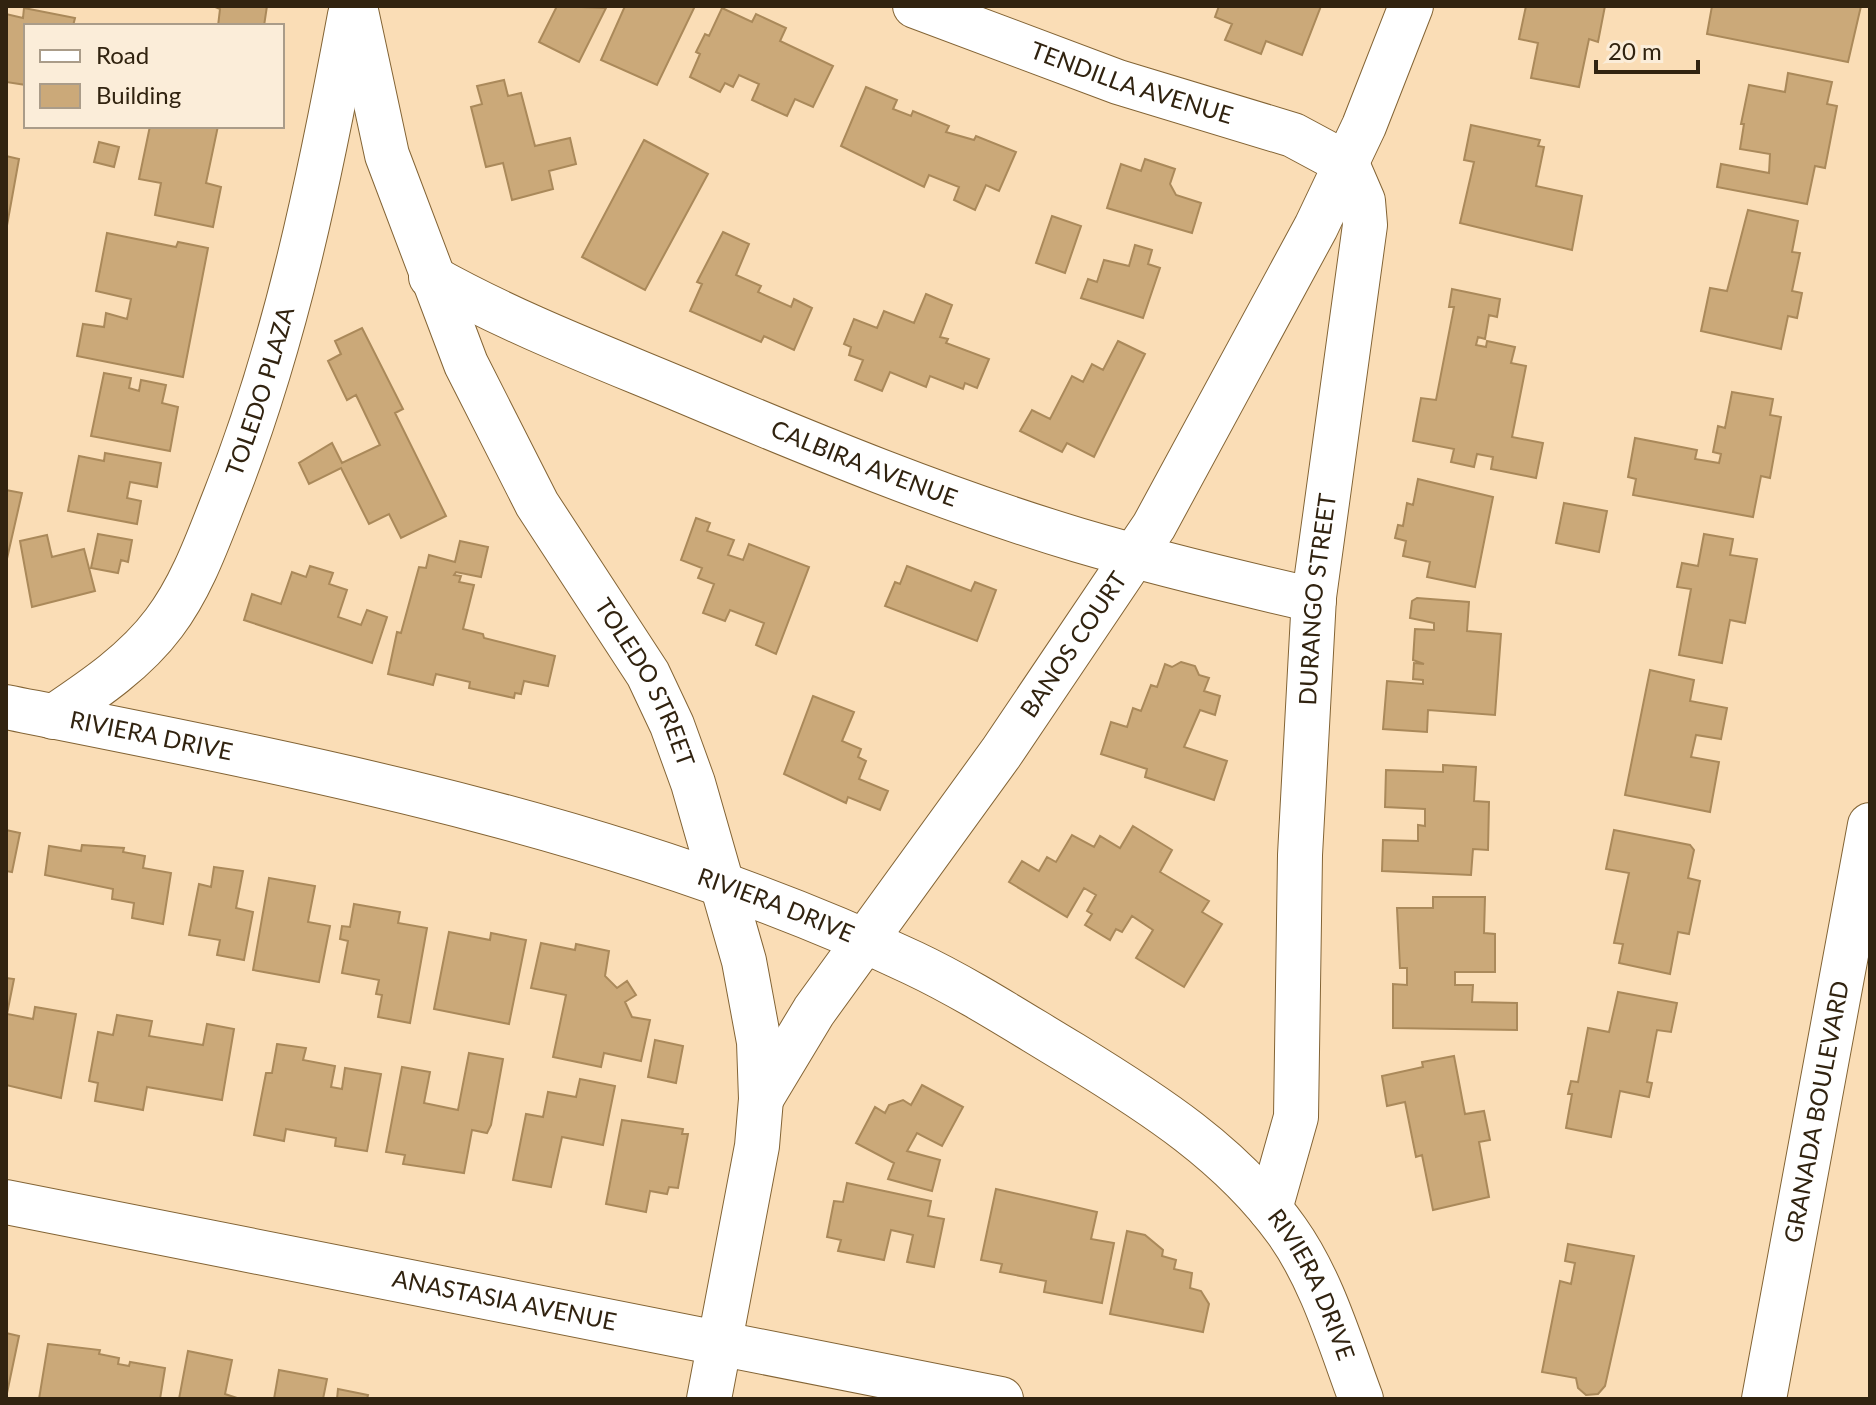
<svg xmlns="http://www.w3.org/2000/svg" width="1876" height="1405" font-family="Lato,sans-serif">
	<rect width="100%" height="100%" fill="#faddb6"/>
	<path fill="#cba979" stroke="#aa895a" stroke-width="2" d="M213,6H267L264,26H218L220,9Z
		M557,6L606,8L579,62L539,42Z
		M625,6H695L657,85L601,60Z
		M1219,6H1321L1302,55L1266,41L1261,54L1225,40L1232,24L1215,17Z
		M1522,6H1605L1598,42L1589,39L1579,87L1531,78L1538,43L1519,39L1526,6Z
		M1712,6H1861L1848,62L1707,34Z
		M24,8L75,18L73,26H26V85L6,82V14L23,18Z
		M722,8L752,22L756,14L786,28L780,41L833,66L813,107L795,99L787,116L752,100L759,84L739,75L733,87L725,83L720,92L690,77L700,54L696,52L705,34L709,36Z
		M1788,73L1832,82L1827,104L1837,106L1825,168L1815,166L1807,204L1717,187L1721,164L1769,173L1770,154L1740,149L1744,124H1741L1749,85L1785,92Z
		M504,80L508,96L521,93L535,146L570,138L576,164L549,171L553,189L512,200L503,163L486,167L471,107L482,104L477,86Z
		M866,87L897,100L893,109L911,116L913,111L949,126L946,132L974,140L976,136L1016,152L999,191L986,185L975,210L954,200L959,187L929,175L924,187L841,146Z
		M1471,125L1540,140L1538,146L1544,147L1536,186L1582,196L1572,250L1460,223L1474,162L1464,160Z
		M150,126H218L206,183L221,187L213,227L155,215L161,183L139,179Z
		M644,140L708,174L645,290L582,257Z
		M99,142L119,147L114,167L94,162Z
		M6,156L19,159L6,231Z
		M1145,159L1175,169L1170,184L1176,195L1201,203L1192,233L1107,208L1121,164L1141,171Z
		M1748,210L1798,221L1792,252L1800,253L1792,291L1802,293L1797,318L1788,316L1781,349L1701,331L1710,288L1727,291Z
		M1052,216L1081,226L1065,273L1036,263Z
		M723,232L749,244L736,275L761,286L758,292L791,307L794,299L812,308L794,350L764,336L761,342L690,311L702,284L697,282Z
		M107,233L176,247L178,242L208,248L183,377L77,356L83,324L104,327L106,313L127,319L131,299L96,291Z
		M1135,245L1152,250L1148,264L1160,268L1143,318L1081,298L1088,279L1097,282L1104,260L1129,266Z
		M1452,289L1500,299L1497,317L1489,315L1485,339L1478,337L1476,345L1486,347L1487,341L1515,347L1511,363L1526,366L1512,437L1543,443L1536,478L1491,469L1493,457L1477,454L1474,467L1451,462L1454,449L1413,441L1421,398L1436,400L1454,307H1449Z
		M926,294L952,305L940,337L948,339L946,343L989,359L977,388L965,383L963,389L930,376L926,387L890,372L882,391L855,380L863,360L849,355L851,347L844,344L854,319L877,328L884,311L914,323Z
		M362,328L403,409L395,413L446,516L401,538L389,514L369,524L341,468L309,484L299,463L332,443L342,463L380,445L356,395L347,400L328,361L341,354L335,341Z
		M1118,341L1145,354L1094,457L1067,443L1062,452L1020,431L1032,410L1050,419L1072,376L1083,382L1092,364L1103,370Z
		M104,373L131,378L129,388L139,391L141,380L166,385L162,403L178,407L170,451L91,436Z
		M1732,392L1773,399L1770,415L1781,417L1770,478L1761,476L1753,517L1633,495L1636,479L1628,477L1635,438L1697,450L1695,459L1719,463L1721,454L1713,452L1718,426L1725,428Z
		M105,453L161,463L157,487L130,482L127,498L141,501L137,524L68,511L79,456L104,461Z
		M1418,479L1493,497L1475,587L1427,577L1430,562L1403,556L1406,541L1395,538L1398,525L1403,526L1407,503L1413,505Z
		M6,490L22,493L6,563Z
		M1564,503L1607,511L1599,552L1556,543Z
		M696,518L710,523L707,531L734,540L728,555L743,560L749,544L809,567L776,654L756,645L764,623L730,610L725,621L703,613L714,584L698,578L702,568L681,560Z
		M98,534L132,540L128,562L121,560L118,573L91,568Z
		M1704,534L1733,539L1730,555L1757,559L1745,623L1730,620L1722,663L1679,655L1691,589L1677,587L1682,563L1698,566Z
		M47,535L52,557L84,549L95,591L32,607L20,541Z
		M460,541L488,547L481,577L456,572L454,575L461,576L459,582L474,585L463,629L483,634L484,638L555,656L548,686L524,681L521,694L515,693L514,698L469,688L470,682L436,674L433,685L388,674L397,632L401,633L419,567L426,568L429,555L455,562Z
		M310,566L333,573L329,584L347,590L338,617L361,625L367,610L387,617L372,663L244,620L252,594L281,604L292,572L306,577Z
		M907,566L971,591L975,582L996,590L977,641L885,606L895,582L900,584Z
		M1417,598L1469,602L1467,631L1501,634L1495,715L1428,710L1427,732L1383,729L1387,681L1423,684V680L1413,679L1414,663L1424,664L1413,660L1415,629L1434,630V623L1410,618L1412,601Z
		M1181,662L1195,666L1199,675L1209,678L1204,691L1220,696L1215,715L1200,710L1184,747L1227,761L1214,800L1145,777L1147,769L1101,754L1111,722L1127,727L1133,708L1141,711L1151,685L1157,687L1165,664L1172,667Z
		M1650,670L1694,680L1690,701L1727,708L1721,739L1696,735L1691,757L1719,762L1710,812L1625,795Z
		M813,696L854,712L842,741L861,749L858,757L866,761L859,779L888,791L880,810L848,797L846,803L784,774Z
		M1443,765L1476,767L1474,801L1489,802L1488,850L1473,849L1471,875L1382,871L1383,840L1418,841V825L1425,826V809L1385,807L1386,770L1443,772Z
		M1133,826L1172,850L1160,872L1209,901L1202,912L1222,924L1184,987L1136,958L1153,930L1132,916L1122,932L1116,929L1110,940L1085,925L1092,914L1087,911L1096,895L1084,888L1067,917L1009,882L1022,861L1039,871L1047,857L1056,862L1072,835L1094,847L1100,836L1120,848Z
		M6,830L20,833L12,872L6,871Z
		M1614,830L1690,845L1694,850L1688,878L1700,881L1689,934L1678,932L1670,974L1619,963L1623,944L1614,943L1629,873L1606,869Z
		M82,845L124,848L123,852L145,856L143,868L171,873L163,924L132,918L134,903L112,899L113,889L45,875L49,846L81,851Z
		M214,867L243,871L236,908L253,912L244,960L217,955L220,940L189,935L199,884L211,887Z
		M269,878L315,886L308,922L330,926L319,982L253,970Z
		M1433,897H1485L1484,933L1495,934V972H1455V985H1473L1472,1002L1517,1003V1030L1393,1028V984L1407,985V968H1400L1397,908H1433Z
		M354,904L400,912L398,923L427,928L410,1023L378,1017L382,995L376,994L379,980L342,973L348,941L340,939L342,926L350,927Z
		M449,932L490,940L491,933L526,940L509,1024L434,1009Z
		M541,943L575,950L576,944L609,951L605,976L617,988L627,981L636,995L625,1002L632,1017L650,1020L641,1061L604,1053L601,1067L553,1057L566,995L531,988Z
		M6,978L14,979L7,1014L33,1019L35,1007L76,1014L61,1098L6,1085Z
		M1618,992L1677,1003L1671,1032L1657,1030L1647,1082L1652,1083L1649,1097L1620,1091L1611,1137L1566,1128L1572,1094H1568L1571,1081L1578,1082L1588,1028L1609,1032Z
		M117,1015L152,1021L149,1036L203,1045L207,1024L234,1029L222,1100L147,1087L143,1110L95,1101L98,1083L89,1081L98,1032L113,1035Z
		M655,1040L683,1046L676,1083L648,1077Z
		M277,1044L306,1048L303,1060L335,1066L331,1087L342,1089L345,1068L381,1074L367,1151L335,1146L336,1138L286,1129L284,1141L254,1135L266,1073H272Z
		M469,1053L503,1059L491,1125L487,1133L472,1130L464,1173L403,1164L405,1155L386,1152L402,1067L430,1072L424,1103L458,1110Z
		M1454,1056L1465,1114L1484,1111L1490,1140L1479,1142L1489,1197L1433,1210L1422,1155L1416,1157L1405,1102L1387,1106L1382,1076L1423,1067L1422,1062Z
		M580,1079L615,1086L603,1145L562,1137L551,1187L513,1180L526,1114L543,1117L548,1092L576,1097Z
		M922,1085L963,1107L942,1146L917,1133L907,1151L940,1160L932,1191L888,1179L894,1163L856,1143L875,1107L885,1113L889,1105L903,1100L911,1105Z
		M622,1120L683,1129L682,1134H688L678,1188L669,1187L667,1194L650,1191L646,1212L606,1204Z
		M847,1183L931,1201L928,1216L944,1219L934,1267L907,1262L913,1235L891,1230L884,1260L838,1251L841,1240L827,1237L834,1201L843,1202Z
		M996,1189L1097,1212L1091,1239L1114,1243L1102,1303L1044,1292L1046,1281L1000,1272L1002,1264L981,1260Z
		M1127,1231L1145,1235L1163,1250L1162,1256L1176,1260L1174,1269L1192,1273L1190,1288L1201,1291L1209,1304L1203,1332L1110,1314Z
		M1568,1244L1634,1256L1605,1386L1598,1394L1586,1395L1578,1388L1576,1378L1542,1372L1560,1281L1571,1284L1575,1263L1565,1261Z
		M6,1333L19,1336L6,1398Z
		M48,1344L100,1350L99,1354L119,1358L118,1364L129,1366L130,1362L165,1368L160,1399H39Z
		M188,1351L232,1360L225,1394L240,1399H179Z
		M279,1370L327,1379L323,1399H274Z
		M338,1389L368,1395L367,1399H337Z"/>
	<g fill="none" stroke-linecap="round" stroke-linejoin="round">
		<defs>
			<g id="minor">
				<path id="s1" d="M355,6L387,155L466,364L537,504L648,674L672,725L693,783L744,961L759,1042L761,1099L757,1146L709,1399"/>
				<path id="s2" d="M915,6L1118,82L1293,135L1347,164"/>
				<path id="s3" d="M431,277C513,323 600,356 686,392C814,446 945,500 1078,540C1156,563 1235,582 1314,600"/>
				<path id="s4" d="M6,707C313,768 628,828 913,963C968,989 1020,1023 1072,1054C1152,1103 1232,1154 1287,1231C1322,1280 1340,1343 1361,1399"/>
				<path id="s5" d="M53,717C93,690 135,662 164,623C192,586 208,540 225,497C286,343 320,177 350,15"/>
				<path id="s6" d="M761,1099L814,1011L1001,753L1154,526L1316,227L1364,126L1411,6"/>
				<path id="s7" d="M6,1202L1001,1399"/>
				<path id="s8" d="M1270,1209L1296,1117L1300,855L1314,597L1365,225L1363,201L1347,164"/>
				<path id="s9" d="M1764,1399L1870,825"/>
			</g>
		</defs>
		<use href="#minor" stroke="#836435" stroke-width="46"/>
		<use href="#minor" stroke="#fff" stroke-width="44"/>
	</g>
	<g text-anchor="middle" stroke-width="6" stroke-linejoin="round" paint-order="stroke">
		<g font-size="24" fill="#312310" stroke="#fbedd9">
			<text dy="8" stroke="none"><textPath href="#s2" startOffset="230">TENDILLA AVENUE</textPath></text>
			<text dy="8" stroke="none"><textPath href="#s5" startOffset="398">TOLEDO PLAZA</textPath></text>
			<text dy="8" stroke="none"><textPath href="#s3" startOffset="472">CALBIRA AVENUE</textPath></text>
			<text dy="8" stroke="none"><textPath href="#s8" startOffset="614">DURANGO STREET</textPath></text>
			<text dy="8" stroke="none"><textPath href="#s6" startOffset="552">BANOS COURT</textPath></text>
			<text dy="8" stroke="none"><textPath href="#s1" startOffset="742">TOLEDO STREET</textPath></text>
			<text dy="8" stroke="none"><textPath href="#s4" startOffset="148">RIVIERA DRIVE</textPath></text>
			<text dy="8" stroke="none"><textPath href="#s4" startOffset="796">RIVIERA DRIVE</textPath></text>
			<text dy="8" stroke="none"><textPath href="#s9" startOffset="292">GRANADA BOULEVARD</textPath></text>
			<text dy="8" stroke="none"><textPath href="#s4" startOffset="1468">RIVIERA DRIVE</textPath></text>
			<text dy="8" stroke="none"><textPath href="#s7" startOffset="508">ANASTASIA AVENUE</textPath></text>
		</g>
	</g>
	<rect width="1876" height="1405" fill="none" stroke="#312310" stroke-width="16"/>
	<rect x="24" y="24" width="260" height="104" fill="#fbedd9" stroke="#aa9c89" stroke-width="2"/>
	<rect x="40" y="50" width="40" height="12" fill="#ffffff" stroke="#aa9c89" stroke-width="2"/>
	<text x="96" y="64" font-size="24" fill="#312310">Road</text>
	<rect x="40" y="84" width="40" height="24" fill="#cba979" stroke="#aa9c89" stroke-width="2"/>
	<text x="96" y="104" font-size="24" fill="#312310">Building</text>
	<path d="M1596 60v12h102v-12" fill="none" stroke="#312310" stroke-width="4"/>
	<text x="1608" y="60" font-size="24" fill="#312310" stroke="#fbedd9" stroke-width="6" paint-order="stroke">20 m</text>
</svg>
